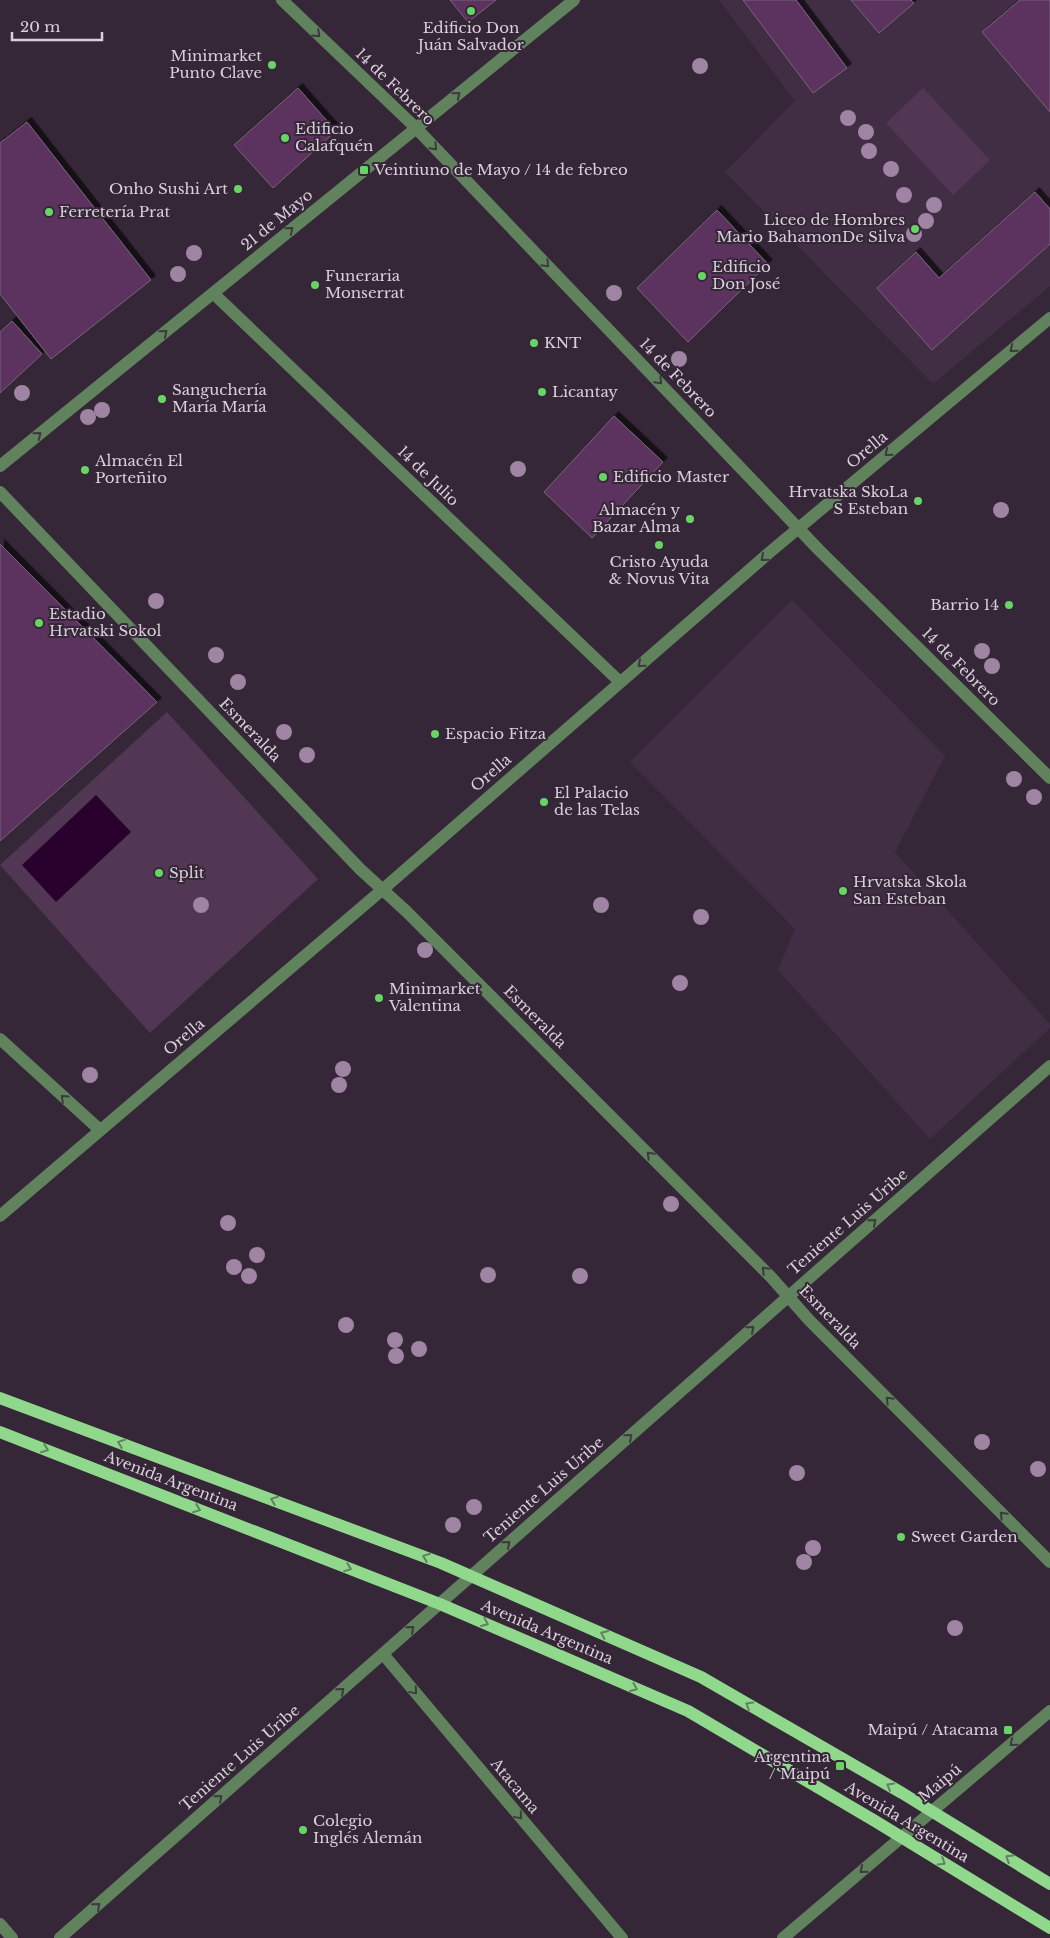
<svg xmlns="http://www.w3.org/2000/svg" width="1050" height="1938" font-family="'Libre Baskerville',serif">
	<defs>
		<filter id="shadow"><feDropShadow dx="4.5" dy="-4.5" stdDeviation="0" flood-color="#0009"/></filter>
	</defs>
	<rect width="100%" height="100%" fill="#352737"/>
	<path fill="#422e44" d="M719,0H1050V286L933,384L725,172L795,101Z
		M792,600L945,756L895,852L1050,1024V1028L930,1139L778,970L795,929L630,762Z"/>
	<path fill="#513753" d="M923,88L990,160L953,195L886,123Z
		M167,712L318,879L150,1033L0,865Z"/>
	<path fill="#29012d" d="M96,795L131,832L56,902L22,865Z"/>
	<path fill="#5b315f" stroke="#776679" filter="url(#shadow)" d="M450,0H496L468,22Z
		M743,0H796L847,68L813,93Z
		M851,0H911L914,3L879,33Z
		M1020,0H1050V112L982,32Z
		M298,88L336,131L273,188L234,145Z
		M27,122L151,280L51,359L0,294V143Z
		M1035,192L1050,209V244L932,350L877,288L916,252L939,278Z
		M717,210L768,264L688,342L637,288Z
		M12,321L42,354L0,393V332Z
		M614,416L663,462L592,538L544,492Z
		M0,544L157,702L0,841Z"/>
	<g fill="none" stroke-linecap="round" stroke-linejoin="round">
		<path stroke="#60835e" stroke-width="12" d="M282,0L416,128L819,550L1050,778
			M213,293L620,682
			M0,466L574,0
			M0,492L360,869L407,912L771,1277L809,1320L1050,1562
			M0,1039L100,1130
			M0,1216L382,890L770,552L1050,318
			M383,1654L622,1938
			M0,1924L12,1938
			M60,1938L1050,1066
			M783,1938L1050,1711"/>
		<path stroke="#90d98c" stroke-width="12" d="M0,1398L441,1563L701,1677L902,1793L1050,1884
			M0,1432L440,1604L688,1711L875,1821L1050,1928"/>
	</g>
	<g fill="#a084a3">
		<circle cx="700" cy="66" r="8"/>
		<circle cx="848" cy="118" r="8"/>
		<circle cx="866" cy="132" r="8"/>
		<circle cx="869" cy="151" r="8"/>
		<circle cx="891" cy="169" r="8"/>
		<circle cx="904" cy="195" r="8"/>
		<circle cx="934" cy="205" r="8"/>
		<circle cx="926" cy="221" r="8"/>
		<circle cx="914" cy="234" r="8"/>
		<circle cx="194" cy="253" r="8"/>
		<circle cx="178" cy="274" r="8"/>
		<circle cx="614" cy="293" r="8"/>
		<circle cx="679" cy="359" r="8"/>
		<circle cx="22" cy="393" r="8"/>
		<circle cx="102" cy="410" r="8"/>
		<circle cx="88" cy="417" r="8"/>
		<circle cx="518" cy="469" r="8"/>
		<circle cx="1001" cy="510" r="8"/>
		<circle cx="156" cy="601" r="8"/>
		<circle cx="982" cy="651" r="8"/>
		<circle cx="216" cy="655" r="8"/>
		<circle cx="992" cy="666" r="8"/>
		<circle cx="238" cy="682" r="8"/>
		<circle cx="284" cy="732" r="8"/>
		<circle cx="307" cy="755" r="8"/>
		<circle cx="1014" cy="779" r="8"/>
		<circle cx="1034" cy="797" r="8"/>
		<circle cx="201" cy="905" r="8"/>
		<circle cx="601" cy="905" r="8"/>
		<circle cx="701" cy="917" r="8"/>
		<circle cx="425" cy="950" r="8"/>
		<circle cx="680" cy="983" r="8"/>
		<circle cx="343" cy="1069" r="8"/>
		<circle cx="90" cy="1075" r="8"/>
		<circle cx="339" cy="1085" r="8"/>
		<circle cx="671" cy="1204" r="8"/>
		<circle cx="228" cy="1223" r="8"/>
		<circle cx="257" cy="1255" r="8"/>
		<circle cx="234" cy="1267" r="8"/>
		<circle cx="488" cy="1275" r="8"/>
		<circle cx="249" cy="1276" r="8"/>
		<circle cx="580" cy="1276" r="8"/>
		<circle cx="346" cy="1325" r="8"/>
		<circle cx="395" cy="1340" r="8"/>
		<circle cx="419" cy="1349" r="8"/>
		<circle cx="396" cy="1356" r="8"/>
		<circle cx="982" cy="1442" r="8"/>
		<circle cx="1038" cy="1469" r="8"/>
		<circle cx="797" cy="1473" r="8"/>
		<circle cx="474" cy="1507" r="8"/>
		<circle cx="453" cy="1525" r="8"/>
		<circle cx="813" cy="1548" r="8"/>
		<circle cx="804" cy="1562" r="8"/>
		<circle cx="955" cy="1628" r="8"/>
	</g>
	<defs><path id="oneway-chevron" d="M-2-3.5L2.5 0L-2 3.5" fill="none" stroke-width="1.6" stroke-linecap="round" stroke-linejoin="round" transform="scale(1.25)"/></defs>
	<g stroke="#3e393f">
		<use href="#oneway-chevron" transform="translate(317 34) rotate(44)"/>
		<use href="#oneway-chevron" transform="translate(457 95) rotate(-39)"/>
		<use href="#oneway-chevron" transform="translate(434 147) rotate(46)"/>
		<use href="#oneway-chevron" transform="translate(290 230) rotate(-39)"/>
		<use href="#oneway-chevron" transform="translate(546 264) rotate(46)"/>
		<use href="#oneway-chevron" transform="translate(164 333) rotate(-39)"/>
		<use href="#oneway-chevron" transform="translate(1013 349) rotate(140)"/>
		<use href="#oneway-chevron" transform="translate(659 381) rotate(46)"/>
		<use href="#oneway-chevron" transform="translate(38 435) rotate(-39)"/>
		<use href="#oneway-chevron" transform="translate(888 453) rotate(140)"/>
		<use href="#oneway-chevron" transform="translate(764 558) rotate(139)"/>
		<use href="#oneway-chevron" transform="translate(641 664) rotate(139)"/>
		<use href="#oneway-chevron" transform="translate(64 1098) rotate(-138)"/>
		<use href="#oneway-chevron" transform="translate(650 1155) rotate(-135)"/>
		<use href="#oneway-chevron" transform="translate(873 1222) rotate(-41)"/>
		<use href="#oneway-chevron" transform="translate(765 1270) rotate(-135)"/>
		<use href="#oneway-chevron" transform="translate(751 1329) rotate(-41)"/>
		<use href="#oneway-chevron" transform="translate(889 1400) rotate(-135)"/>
		<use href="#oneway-chevron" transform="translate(629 1437) rotate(-41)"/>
		<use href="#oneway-chevron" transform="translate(1003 1515) rotate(-135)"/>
		<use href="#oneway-chevron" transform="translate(507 1544) rotate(-41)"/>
		<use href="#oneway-chevron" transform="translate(411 1629) rotate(-41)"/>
		<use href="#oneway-chevron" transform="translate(341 1691) rotate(-41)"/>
		<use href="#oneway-chevron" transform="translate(414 1691) rotate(50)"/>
		<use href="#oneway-chevron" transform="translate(1013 1743) rotate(140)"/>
		<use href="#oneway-chevron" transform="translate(219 1798) rotate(-41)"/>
		<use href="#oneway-chevron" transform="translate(519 1816) rotate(50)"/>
		<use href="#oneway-chevron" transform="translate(863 1870) rotate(140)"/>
		<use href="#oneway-chevron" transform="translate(97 1906) rotate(-41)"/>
	</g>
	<g stroke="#628062">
		<use href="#oneway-chevron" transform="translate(121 1443) rotate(-159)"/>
		<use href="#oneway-chevron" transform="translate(45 1449) rotate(21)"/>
		<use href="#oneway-chevron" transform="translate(274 1500) rotate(-159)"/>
		<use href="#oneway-chevron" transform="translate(197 1509) rotate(21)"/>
		<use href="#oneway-chevron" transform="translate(426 1557) rotate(-159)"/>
		<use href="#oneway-chevron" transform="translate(348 1568) rotate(21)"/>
		<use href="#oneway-chevron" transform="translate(485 1623) rotate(23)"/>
		<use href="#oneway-chevron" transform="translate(604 1634) rotate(-156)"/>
		<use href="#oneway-chevron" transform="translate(634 1688) rotate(23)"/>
		<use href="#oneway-chevron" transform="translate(749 1705) rotate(-150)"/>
		<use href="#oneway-chevron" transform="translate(890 1786) rotate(-150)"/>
		<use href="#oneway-chevron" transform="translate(1009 1858) rotate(-148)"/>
		<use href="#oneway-chevron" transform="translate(942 1862) rotate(32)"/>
	</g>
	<g fill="#68d465" stroke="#352737" stroke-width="2">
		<circle cx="471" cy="11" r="5"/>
		<circle cx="272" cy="65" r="5"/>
		<circle cx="285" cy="138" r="5"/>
		<rect x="359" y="165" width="10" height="10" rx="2.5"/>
		<circle cx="238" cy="189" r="5"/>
		<circle cx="49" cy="212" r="5"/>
		<circle cx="915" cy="229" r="5"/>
		<circle cx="702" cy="276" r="5"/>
		<circle cx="315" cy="285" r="5"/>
		<circle cx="534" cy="343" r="5"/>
		<circle cx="542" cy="392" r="5"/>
		<circle cx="162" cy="399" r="5"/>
		<circle cx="85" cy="470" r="5"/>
		<circle cx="603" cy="477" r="5"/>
		<circle cx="918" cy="501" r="5"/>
		<circle cx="690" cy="519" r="5"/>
		<circle cx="659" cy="545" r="5"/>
		<circle cx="1009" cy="605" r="5"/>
		<circle cx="39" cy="623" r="5"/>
		<circle cx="435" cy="734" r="5"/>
		<circle cx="544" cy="802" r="5"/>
		<circle cx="159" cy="873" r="5"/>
		<circle cx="843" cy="891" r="5"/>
		<circle cx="379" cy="998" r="5"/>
		<circle cx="901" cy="1537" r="5"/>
		<rect x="1003" y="1725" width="10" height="10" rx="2.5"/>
		<rect x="835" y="1761" width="10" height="10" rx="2.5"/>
		<circle cx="303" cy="1830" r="5"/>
	</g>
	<g text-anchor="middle" stroke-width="4" stroke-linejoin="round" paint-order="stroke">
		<g font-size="15" fill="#d9cfda" stroke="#352737" text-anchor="start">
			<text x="471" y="33" text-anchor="middle">Edificio Don<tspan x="471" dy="17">Juán Salvador</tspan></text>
			<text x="262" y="61" text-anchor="end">Minimarket<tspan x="262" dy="17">Punto Clave</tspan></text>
			<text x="295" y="134">Edificio<tspan x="295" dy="17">Calafquén</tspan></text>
			<text x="374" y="175">Veintiuno de Mayo / 14 de febreo</text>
			<text x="228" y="194" text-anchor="end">Onho Sushi Art</text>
			<text x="59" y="217">Ferretería Prat</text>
			<text x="905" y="225" text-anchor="end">Liceo de Hombres<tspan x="905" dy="17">Mario BahamonDe Silva</tspan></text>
			<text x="712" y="272">Edificio<tspan x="712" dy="17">Don José</tspan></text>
			<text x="325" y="281">Funeraria<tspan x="325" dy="17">Monserrat</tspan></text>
			<text x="544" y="348">KNT</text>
			<text x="172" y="395">Sanguchería<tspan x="172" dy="17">María María</tspan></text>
			<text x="552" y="397">Licantay</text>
			<text x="95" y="466">Almacén El<tspan x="95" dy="17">Porteñito</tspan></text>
			<text x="613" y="482">Edificio Master</text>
			<text x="908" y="497" text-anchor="end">Hrvatska SkoLa<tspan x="908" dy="17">S Esteban</tspan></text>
			<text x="680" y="515" text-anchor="end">Almacén y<tspan x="680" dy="17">Bazar Alma</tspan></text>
			<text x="659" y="567" text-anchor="middle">Cristo Ayuda<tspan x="659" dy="17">&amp; Novus Vita</tspan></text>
			<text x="999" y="610" text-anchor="end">Barrio 14</text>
			<text x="49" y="619">Estadio<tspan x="49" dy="17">Hrvatski Sokol</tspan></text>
			<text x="445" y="739">Espacio Fitza</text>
			<text x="554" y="798">El Palacio<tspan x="554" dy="17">de las Telas</tspan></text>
			<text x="169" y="878">Split</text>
			<text x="853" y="887">Hrvatska Skola<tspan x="853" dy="17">San Esteban</tspan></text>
			<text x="389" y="994">Minimarket<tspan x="389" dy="17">Valentina</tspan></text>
			<text x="911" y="1542">Sweet Garden</text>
			<text x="998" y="1735" text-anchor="end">Maipú / Atacama</text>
			<text x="830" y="1762" text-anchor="end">Argentina<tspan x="830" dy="17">/ Maipú</tspan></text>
			<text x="313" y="1826">Colegio<tspan x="313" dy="17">Inglés Alemán</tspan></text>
		</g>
		<g font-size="15" fill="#d9cfda" stroke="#352737">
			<text transform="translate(395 87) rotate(44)" y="5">14 de Febrero</text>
			<text transform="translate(277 220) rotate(-39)" y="5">21 de Mayo</text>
			<text transform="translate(678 378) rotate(46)" y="5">14 de Febrero</text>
			<text transform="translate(867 450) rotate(-40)" y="5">Orella</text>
			<text transform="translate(428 476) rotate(44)" y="5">14 de Julio</text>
			<text transform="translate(961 667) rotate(45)" y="5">14 de Febrero</text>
			<text transform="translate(250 730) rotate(46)" y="5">Esmeralda</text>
			<text transform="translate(491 773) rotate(-41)" y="5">Orella</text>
			<text transform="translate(535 1017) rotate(45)" y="5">Esmeralda</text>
			<text transform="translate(184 1037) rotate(-40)" y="5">Orella</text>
			<text transform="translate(848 1222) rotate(-41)" y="5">Teniente Luis Uribe</text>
			<text transform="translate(830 1317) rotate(46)" y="5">Esmeralda</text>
			<text transform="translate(171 1481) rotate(21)" y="5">Avenida Argentina</text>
			<text transform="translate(544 1490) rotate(-41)" y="5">Teniente Luis Uribe</text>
			<text transform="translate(547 1632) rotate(23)" y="5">Avenida Argentina</text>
			<text transform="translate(240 1758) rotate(-41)" y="5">Teniente Luis Uribe</text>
			<text transform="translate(940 1783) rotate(-40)" y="5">Maipú</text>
			<text transform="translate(515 1786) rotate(50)" y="5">Atacama</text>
			<text transform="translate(907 1822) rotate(31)" y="5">Avenida Argentina</text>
		</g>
	</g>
	<path d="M12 32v8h90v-8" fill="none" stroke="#d9cfda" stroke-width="2.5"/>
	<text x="20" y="32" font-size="15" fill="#d9cfda" stroke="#352737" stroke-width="4" paint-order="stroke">20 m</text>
</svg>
